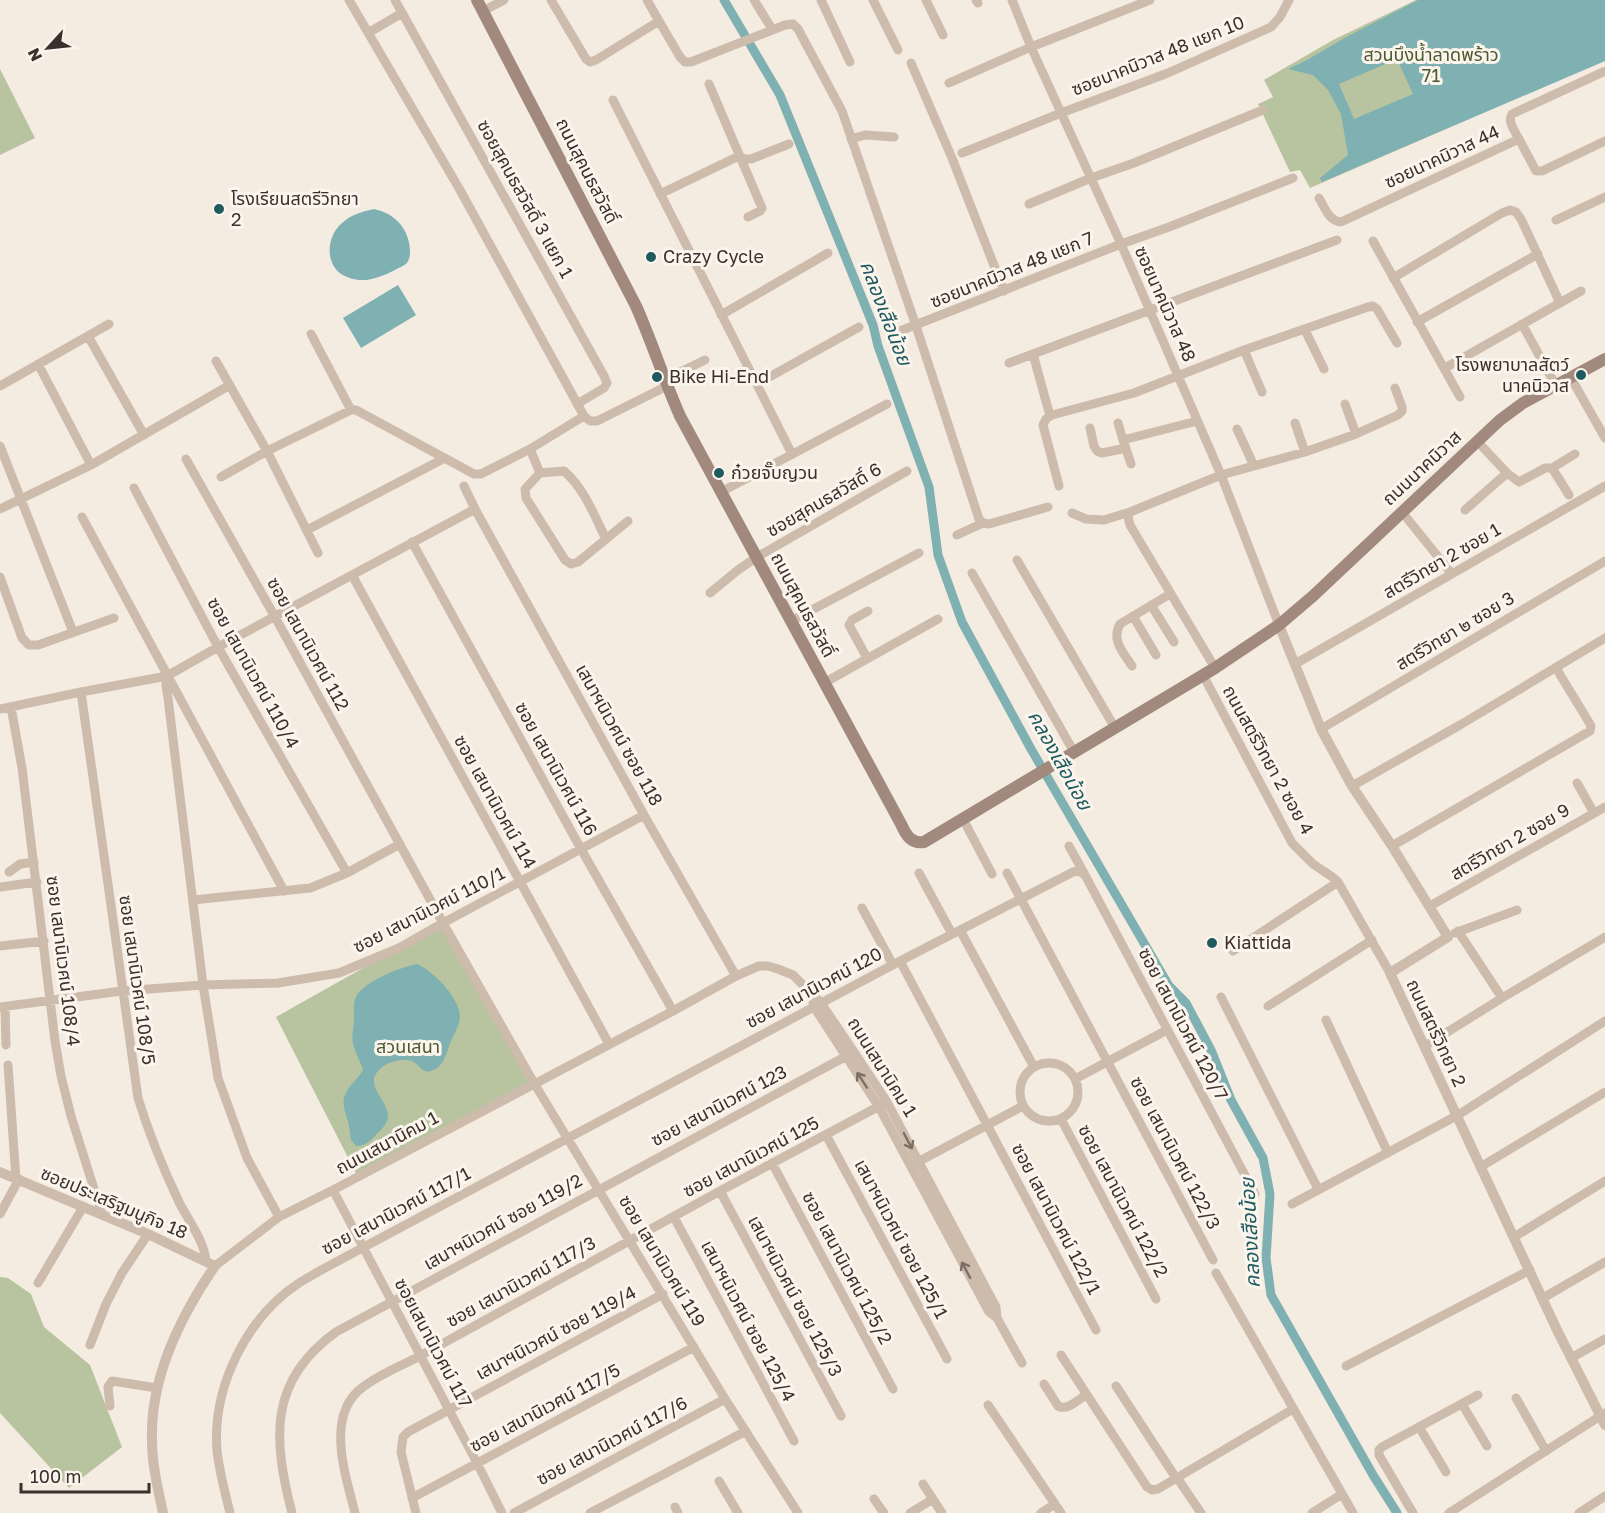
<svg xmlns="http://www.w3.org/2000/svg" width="1605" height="1513" font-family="'Golos Text','Noto Sans Thai',sans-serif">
	<rect width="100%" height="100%" fill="#f4ebe1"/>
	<path fill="#b8c4a0" d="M1416,0H1605V60L1310,188L1300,170L1290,172L1258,104L1273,97L1264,80L1333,40Z
		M0,69L35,138L0,155Z
		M443,923L534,1083L358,1177L276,1017Z
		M0,1277L8,1278L31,1294L44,1327L90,1365L122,1447L69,1488L0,1413Z"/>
	<path fill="#7fb0b2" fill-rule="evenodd" d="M1418,0H1605V61L1322,182L1320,178L1348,155L1341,114L1328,90L1313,75L1288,69L1307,60L1348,36ZM1397,59L1413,94L1354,119L1339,84Z
		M374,209C394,213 409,228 410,250C410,254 410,259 407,263C404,266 398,268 395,270C379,278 364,284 347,277C325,269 325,238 341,224C350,215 361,212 374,209Z
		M398,285L416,315L361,348L343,318Z
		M417,964C433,971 459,997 460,1016C460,1026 452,1037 449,1046C446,1056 442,1068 431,1071C422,1074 419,1064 412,1061C400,1058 386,1062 378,1071C363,1087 394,1104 387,1121C385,1127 379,1131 375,1136C369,1142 365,1146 356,1146L351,1140C350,1135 350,1131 349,1126C346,1111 339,1103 348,1089C353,1082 359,1077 363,1070C360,1060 355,1053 353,1043C351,1035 354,1028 354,1020C355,1012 352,1005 356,997C364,981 401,967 417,964Z"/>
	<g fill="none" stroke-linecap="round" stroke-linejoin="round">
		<path stroke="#7fb0b2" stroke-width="9" d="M724,0L780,95L873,325L878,346L929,487L938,555L962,622L1031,749L1169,986L1186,1003L1211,1050L1231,1100L1263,1158L1270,1194L1266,1258L1271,1295L1373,1475L1397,1513"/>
		<path stroke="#cdbbac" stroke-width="9" d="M349,0L460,190L584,416L590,421H597L667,386
			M395,0L604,376L607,383L604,388L577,404
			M551,0L586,59L590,62L596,60L659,21L680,57L685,62H691L785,25L793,24L798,29L842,111L916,326L979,519L983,523L989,524L1048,507
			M647,0L659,21
			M754,0L772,29
			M821,0L850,62
			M873,0L898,50
			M926,0L943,35
			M976,0L978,3
			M1012,0L1031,47L1121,244L1221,475L1279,625
			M483,11L504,0
			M368,33L402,13
			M911,63L952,158L1004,291
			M949,83L1031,47L1150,0
			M709,84L762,208L760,211L748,217
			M613,100L792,454
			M851,139L865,135L894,137
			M1519,139C1515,131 1507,122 1512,114L1605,71
			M962,153L1061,113L1168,73L1271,27L1280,17L1289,0
			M660,194L739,156L745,159H751L789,144
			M1319,198C1325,208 1329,221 1341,222L1519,139L1536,171H1542L1605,141
			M1029,204L1091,178L1134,163L1263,110
			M1556,220L1605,197
			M1373,241L1460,397
			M1393,278L1502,213L1510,210L1516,212L1521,219L1560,303
			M721,315L828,253
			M1417,322L1538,254
			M1522,324L1556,386
			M1305,330L1324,369
			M895,333L1121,244L1169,227L1293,178
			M311,334L351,410
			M88,336L144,435
			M1244,350L1262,392
			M1033,354L1050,416
			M216,361L267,451L318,553
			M1009,363L1337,240
			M38,364L91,465
			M1445,368L1581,291
			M1571,378L1605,438
			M664,380L705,360
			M757,384L859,327
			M0,386L109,324
			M1345,404L1356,434
			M1118,423L1123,440
			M1295,423L1305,452
			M1090,428L1094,446L1097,451L1102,453L1126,448
			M1237,429L1254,466
			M1477,441L1507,473
			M0,446L73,632
			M530,449L540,473L525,489L526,498L565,560L571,564L578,562L628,521
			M186,459L275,617L443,923L534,1083L725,1399L798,1513
			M1131,464L1123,440L1197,421
			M1552,468L1569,495
			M540,473L564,471C584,488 594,515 606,539
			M221,477L267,451L351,410H356L474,474H481L530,449L584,416
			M464,486L475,509L644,815L736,976
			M1059,486L1043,425L1046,419L1052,415L1134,393L1244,350L1368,307L1373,306L1377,309L1397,343
			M134,488L218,647L347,873
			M721,492L887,404
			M0,509L91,465L230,385
			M1465,510L1507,473L1519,482L1545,468H1552L1575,454
			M1130,512L1128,517L1130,525L1215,668
			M1402,512L1452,574
			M1072,513L1086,519L1104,520L1130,512L1221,475L1305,452L1356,434L1398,415L1402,411V407L1395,388
			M82,517L284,891
			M307,530L445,458
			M957,535L983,523
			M412,542L581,849L673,1011
			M1017,560L1115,728
			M972,573L1074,752
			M352,575L609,1044
			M0,577L22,638L29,645H38L114,618
			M710,593L738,570L757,557L907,471
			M1151,605L1174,642
			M1133,616L1156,655
			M791,621L919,553
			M867,658L849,625L852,620L868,611
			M1295,664L1605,486
			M1132,666C1123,652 1111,640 1120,624L1170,594
			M1203,675L1292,843L1313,864L1331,876L1338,882L1390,973
			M167,676L166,686L168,698L203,985L218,1078L247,1158L279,1217
			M824,683L938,619
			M81,692L138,1098C149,1134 163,1168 179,1202C188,1220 204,1240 206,1261
			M11,707L22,768L55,1041L61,1076L71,1116L102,1214
			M0,709L81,692L167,676L218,647L475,509
			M1321,729L1605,561
			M1577,783L1594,813
			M1352,786L1460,725L1605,638
			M963,819L992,874
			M1069,846L1084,873
			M1392,846L1590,731L1591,726L1590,724L1556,668
			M9,872L20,864L34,862
			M919,873L952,934
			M1007,873L1213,1260
			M0,887L37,882
			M193,900L310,888L347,873L400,844
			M1430,906L1605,807
			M862,908L893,965
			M960,930L1034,1067
			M1458,931L1502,998
			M1455,933L1517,910
			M0,946L44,941
			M1233,951L1338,882
			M900,961L1096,1330
			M1221,997L1318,1189
			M813,1003L814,1007L879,1107L989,1312L997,1318
			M1268,1006L1372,940
			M0,1007L122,991L203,985L278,983L339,973L399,948L443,923L644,815
			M5,1007L6,1045
			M1326,1020L1388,1153
			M1425,1046L1502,998L1605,937
			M1020 1092a29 29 0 1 1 58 0a29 29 0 1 1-58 0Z
			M8,1065L16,1179
			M1075,1079L1167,1030
			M1061,1119L1156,1299
			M826,1135L947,1359
			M772,1163L893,1389
			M914,1164L1023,1106
			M1482,1166L1605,1092
			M333,1190L477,1463L502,1513
			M720,1191L841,1416
			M1292,1204L1458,1115L1605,1021
			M0,1214L19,1179
			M674,1217L794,1441
			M1514,1237L1605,1181
			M215,1266L279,1217L333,1190L673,1011L736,976L759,966H768L778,969L793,975L821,1003L854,1052L887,1102L996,1307L997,1318L1022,1363
			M1216,1273L1353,1513
			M38,1283L83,1207
			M1543,1298L1605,1262
			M90,1345L106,1304L122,1273L148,1234
			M1061,1355L1147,1487L1152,1490L1158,1489L1293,1409
			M1571,1358L1605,1339
			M1346,1366L1530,1270
			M1044,1384L1058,1406C1067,1411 1078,1400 1086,1395
			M1116,1386L1176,1478
			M1516,1398L1546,1451
			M1462,1404L1487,1446
			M988,1405L1061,1513
			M110,1406L108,1387L112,1381L157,1388
			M1419,1427L1446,1472
			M719,1481L738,1513
			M1180,1482L1201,1513
			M923,1484L942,1513
			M412,1498L694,1347
			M874,1499L884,1513
			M675,1507L678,1513
			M230,1513C225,1492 219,1471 217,1450C212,1387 247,1317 299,1283C320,1270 342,1259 364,1247L900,961L1073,872L1079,871L1085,875L1255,1194
			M292,1513C273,1439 268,1381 336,1332L854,1052
			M355,1513C346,1476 324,1415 363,1387C380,1374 401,1366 420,1356L720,1191L887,1102
			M416,1513L401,1452L403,1437L408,1432L663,1294
			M514,1513L725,1399
			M590,1513L746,1431
			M910,1513L933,1499
			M1041,1513L1055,1504
			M1312,1513L1342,1494
			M1413,1513L1379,1455V1450L1382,1447L1478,1395
			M1449,1513L1605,1413
			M1579,1513L1605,1496"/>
		<path stroke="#cdbbac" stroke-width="10" d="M1279,625L1321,729L1352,786L1392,846L1448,937L1390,973L1557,1330L1605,1425
			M0,1172L148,1234L215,1266C180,1317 150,1377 152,1440C152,1465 158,1489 163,1513"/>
		<path stroke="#a18a7d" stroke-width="12" d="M477,0L636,306C652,342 664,380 680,416L901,824C906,835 911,844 924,842L1215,668L1279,625L1313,596L1500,420L1523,403L1605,359"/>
	</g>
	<defs><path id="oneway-shaft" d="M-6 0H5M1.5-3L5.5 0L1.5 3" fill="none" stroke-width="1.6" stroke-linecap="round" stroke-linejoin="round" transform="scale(1.5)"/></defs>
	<g stroke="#7d6f65">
		<use href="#oneway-shaft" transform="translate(862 1080) rotate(-123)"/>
		<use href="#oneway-shaft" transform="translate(908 1141) rotate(62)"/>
		<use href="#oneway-shaft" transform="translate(966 1270) rotate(-118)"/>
	</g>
	<g fill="#1f5a5e" stroke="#fbf5ee" stroke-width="2">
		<circle cx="219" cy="209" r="6"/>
		<circle cx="651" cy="257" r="6"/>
		<circle cx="1581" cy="375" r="6"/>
		<circle cx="657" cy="377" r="6"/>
		<circle cx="719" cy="473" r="6"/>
		<circle cx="1212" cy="943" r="6"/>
	</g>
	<g text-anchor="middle" stroke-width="6" stroke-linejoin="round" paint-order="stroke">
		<g font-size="18" fill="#4a5a2e" stroke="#fbf5ee">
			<text x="1431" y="61">สวนบึงน้ำลาดพร้าว<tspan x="1431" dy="21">71</tspan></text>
			<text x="408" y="1053">สวนเสนา</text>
		</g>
		<g font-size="18" fill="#3b302b" stroke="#fbf5ee">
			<text transform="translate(1158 56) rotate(-22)" y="6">ซอยนาคนิวาส 48 แยก 10</text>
			<text transform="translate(1442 157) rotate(-25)" y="6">ซอยนาคนิวาส 44</text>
			<text transform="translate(587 171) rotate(63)" y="6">ถนนสุคนธสวัสดิ์</text>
			<text transform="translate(525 199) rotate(61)" y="6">ซอยสุคนธสวัสดิ์ 3 แยก 1</text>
			<text transform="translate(1012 270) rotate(-22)" y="6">ซอยนาคนิวาส 48 แยก 7</text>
			<text transform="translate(1165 304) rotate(66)" y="6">ซอยนาคนิวาส 48</text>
			<text transform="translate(1422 468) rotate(-43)" y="6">ถนนนาคนิวาส</text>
			<text transform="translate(824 500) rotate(-30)" y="6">ซอยสุคนธสวัสดิ์ 6</text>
			<text transform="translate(1442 561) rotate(-30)" y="6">สตรีวิทยา 2 ซอย 1</text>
			<text transform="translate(803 605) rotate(62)" y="6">ถนนสุคนธสวัสดิ์</text>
			<text transform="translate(1455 631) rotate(-31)" y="6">สตรีวิทยา ๒ ซอย 3</text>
			<text transform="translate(308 644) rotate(61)" y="6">ซอย เสนานิเวศน์ 112</text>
			<text transform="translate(253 673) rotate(61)" y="6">ซอย เสนานิเวศน์ 110/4</text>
			<text transform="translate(619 735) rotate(61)" y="6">เสนาฯนิเวศน์ ซอย 118</text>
			<text transform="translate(1268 760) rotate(61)" y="6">ถนนสตรีวิทยา 2 ซอย 4</text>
			<text transform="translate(556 769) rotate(61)" y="6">ซอย เสนานิเวศน์ 116</text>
			<text transform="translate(495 802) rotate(61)" y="6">ซอย เสนานิเวศน์ 114</text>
			<text transform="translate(1510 842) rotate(-30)" y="6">สตรีวิทยา 2 ซอย 9</text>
			<text transform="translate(429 910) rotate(-27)" y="6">ซอย เสนานิเวศน์ 110/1</text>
			<text transform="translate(63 961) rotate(83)" y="6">ซอย เสนานิเวศน์ 108/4</text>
			<text transform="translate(137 980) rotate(82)" y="6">ซอย เสนานิเวศน์ 108/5</text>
			<text transform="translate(814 988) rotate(-28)" y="6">ซอย เสนานิเวศน์ 120</text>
			<text transform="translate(1183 1024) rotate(62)" y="6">ซอย เสนานิเวศน์ 120/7</text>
			<text transform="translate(1436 1033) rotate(65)" y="6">ถนนสตรีวิทยา 2</text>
			<text transform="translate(882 1067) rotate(58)" y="6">ถนนเสนานิคม 1</text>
			<text transform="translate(719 1106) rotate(-28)" y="6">ซอย เสนานิเวศน์ 123</text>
			<text transform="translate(387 1143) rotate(-28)" y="6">ถนนเสนานิคม 1</text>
			<text transform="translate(1175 1153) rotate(62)" y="6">ซอย เสนานิเวศน์ 122/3</text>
			<text transform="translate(751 1157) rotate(-28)" y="6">ซอย เสนานิเวศน์ 125</text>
			<text transform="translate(1123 1201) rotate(62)" y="6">ซอย เสนานิเวศน์ 122/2</text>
			<text transform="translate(114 1203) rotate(23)" y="6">ซอยประเสริฐมนูกิจ 18</text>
			<text transform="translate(396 1211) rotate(-28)" y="6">ซอย เสนานิเวศน์ 117/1</text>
			<text transform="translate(1056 1219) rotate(62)" y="6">ซอย เสนานิเวศน์ 122/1</text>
			<text transform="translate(503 1222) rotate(-29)" y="6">เสนาฯนิเวศน์ ซอย 119/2</text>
			<text transform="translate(901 1239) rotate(62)" y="6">เสนาฯนิเวศน์ ซอย 125/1</text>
			<text transform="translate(662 1261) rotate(59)" y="6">ซอย เสนานิเวศน์ 119</text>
			<text transform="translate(847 1268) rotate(62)" y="6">ซอย เสนานิเวศน์ 125/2</text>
			<text transform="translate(521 1282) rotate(-29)" y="6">ซอย เสนานิเวศน์ 117/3</text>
			<text transform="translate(795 1296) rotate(62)" y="6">เสนาฯนิเวศน์ ซอย 125/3</text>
			<text transform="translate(748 1321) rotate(62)" y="6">เสนาฯนิเวศน์ ซอย 125/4</text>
			<text transform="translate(556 1333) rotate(-28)" y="6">เสนาฯนิเวศน์ ซอย 119/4</text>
			<text transform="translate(433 1343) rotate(62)" y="6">ซอยเสนานิเวศน์ 117</text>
			<text transform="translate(545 1408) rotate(-28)" y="6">ซอย เสนานิเวศน์ 117/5</text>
			<text transform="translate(612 1441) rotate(-28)" y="6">ซอย เสนานิเวศน์ 117/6</text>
		</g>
		<g font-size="18" fill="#3b302b" stroke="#fbf5ee" text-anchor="start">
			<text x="231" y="205">โรงเรียนสตรีวิทยา<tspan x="231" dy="21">2</tspan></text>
			<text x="663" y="263">Crazy Cycle</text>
			<text x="1569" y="371" text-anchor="end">โรงพยาบาลสัตว์<tspan x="1569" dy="21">นาคนิวาส</tspan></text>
			<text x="669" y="383">Bike Hi-End</text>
			<text x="731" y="479">ก๋วยจั๊บญวน</text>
			<text x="1224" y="949">Kiattida</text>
		</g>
		<g font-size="20" font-style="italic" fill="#1f5a5e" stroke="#fbf5ee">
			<text transform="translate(886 313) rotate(69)" y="7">คลองเสือน้อย</text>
			<text transform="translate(1060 760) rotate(61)" y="7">คลองเสือน้อย</text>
			<text transform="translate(1250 1233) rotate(-93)" y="7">คลองเสือน้อย</text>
		</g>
	</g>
	<g transform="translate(48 48) rotate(243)" stroke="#fbf5ee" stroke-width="4.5" paint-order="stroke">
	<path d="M0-4.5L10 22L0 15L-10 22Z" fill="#3b302b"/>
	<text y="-9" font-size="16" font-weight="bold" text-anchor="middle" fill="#3b302b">N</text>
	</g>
	<path d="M21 1483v9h128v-9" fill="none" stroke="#3b302b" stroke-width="3"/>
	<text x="30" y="1483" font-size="18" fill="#3b302b" stroke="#fbf5ee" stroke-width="4.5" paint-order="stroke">100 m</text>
</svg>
